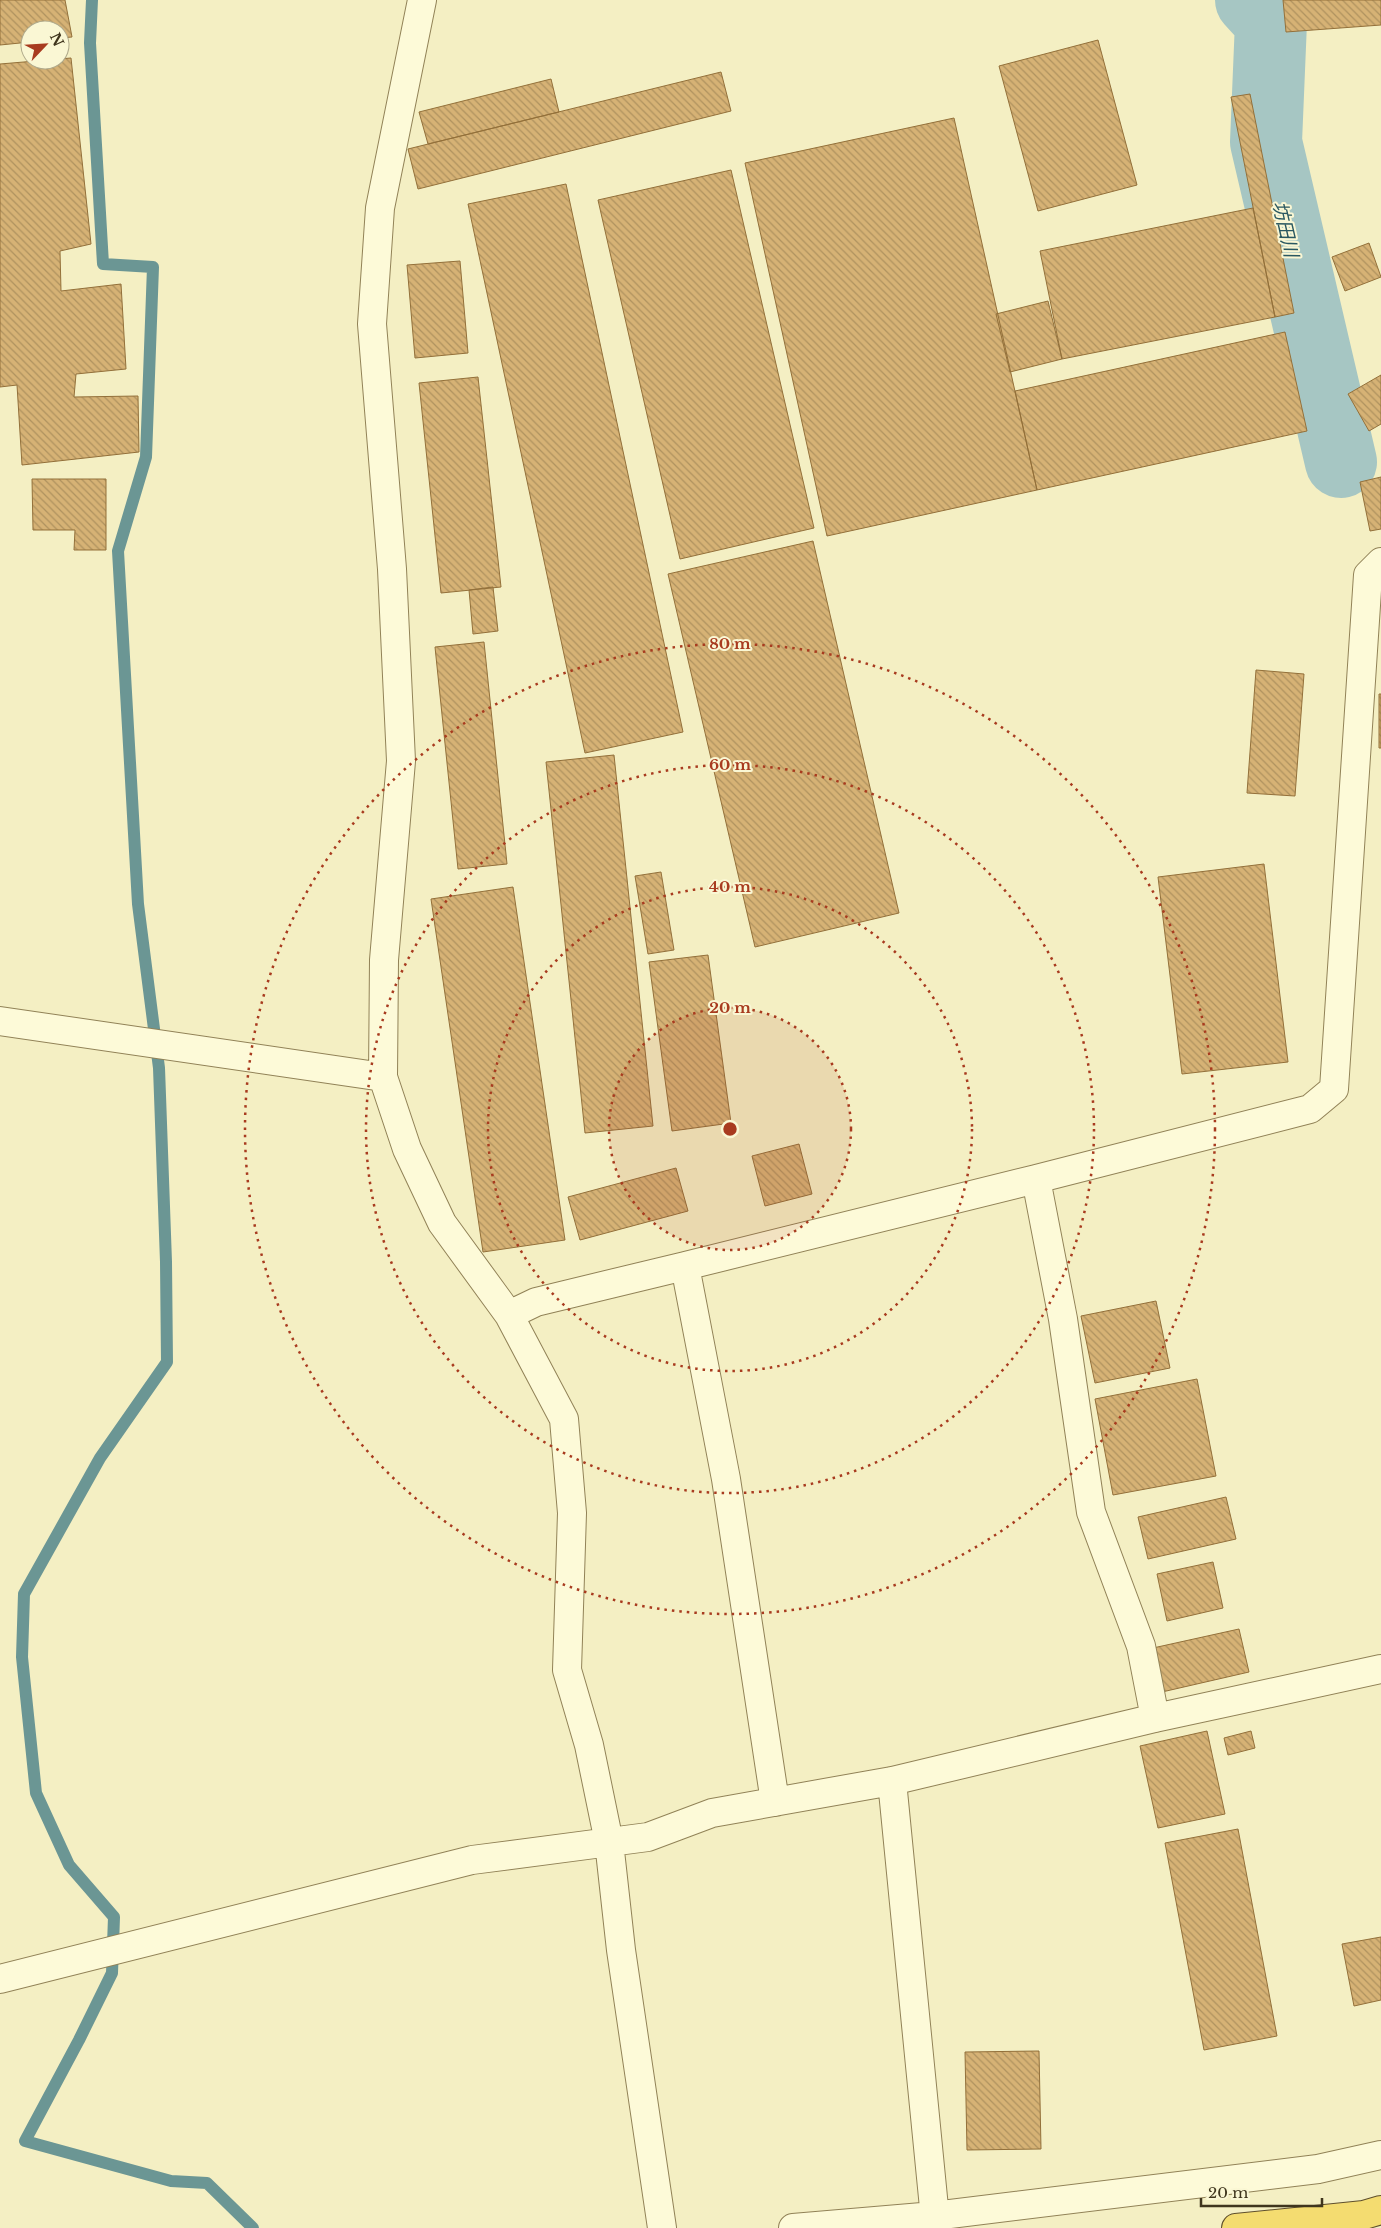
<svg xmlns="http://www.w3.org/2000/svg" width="1381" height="2228" font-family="'Libre Baskerville','Noto Sans JP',serif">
	<defs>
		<pattern id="building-back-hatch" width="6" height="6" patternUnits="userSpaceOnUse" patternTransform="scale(1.25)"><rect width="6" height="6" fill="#d6b275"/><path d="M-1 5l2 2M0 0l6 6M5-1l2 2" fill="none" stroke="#af925f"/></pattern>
	</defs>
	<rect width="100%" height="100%" fill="#f4efc3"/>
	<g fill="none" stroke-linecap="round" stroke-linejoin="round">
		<path stroke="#6b9694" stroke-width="12" d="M92,0L90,43L103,264L153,267L146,457L118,551L138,904L159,1068L166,1262L167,1362L100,1458L24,1594L22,1657L36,1793L69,1865L114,1917L112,1973L79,2040L25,2141L171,2181L207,2183L253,2228"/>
		<path stroke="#a6c6c3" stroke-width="72" d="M1251,0L1271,22L1266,142L1341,462"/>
	</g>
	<path fill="url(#building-back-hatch)" stroke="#93703a" d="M0,0H65L72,37L60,38V30H30V42L0,45Z
		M1283,0H1381V25L1286,32Z
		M1098,40L1137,185L1038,211L999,66Z
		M71,58L91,244L60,251L61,291L121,284L126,369L76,374L74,397L138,396L139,452L22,465L17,385L0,387V64Z
		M721,72L731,111L418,189L408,149Z
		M551,79L559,112L428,144L419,112Z
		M1250,94L1294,313L1275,317L1231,97Z
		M954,118L1037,490L827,536L745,163Z
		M731,170L814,528L680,559L598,200Z
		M566,184L683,732L585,753L468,204Z
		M1253,208L1275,317L1062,359L1040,251Z
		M1369,243L1381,277L1345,291L1332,257Z
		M460,261L468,353L415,358L407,265Z
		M1048,301L1062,359L1010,372L996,314Z
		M1285,332L1307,431L1037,490L1015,391Z
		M1381,375V424L1369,431L1348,394Z
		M478,377L501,587L441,593L419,383Z
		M1381,477V529L1370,531L1360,482Z
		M32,479H106V550H74L75,530H33Z
		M813,541L899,913L755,947L668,574Z
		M493,587L498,631L473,634L469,590Z
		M484,642L507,864L458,869L435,647Z
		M1256,670L1304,674L1295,796L1247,793Z
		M1379,694H1381V748H1379Z
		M614,755L653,1126L585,1133L546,762Z
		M1264,864L1288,1062L1182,1074L1158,877Z
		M661,872L674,950L648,954L635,876Z
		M513,887L565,1240L483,1252L431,899Z
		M708,955L731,1123L672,1131L649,962Z
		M799,1144L812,1194L765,1206L752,1156Z
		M676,1168L688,1211L580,1240L568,1197Z
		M1156,1301L1170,1368L1095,1383L1081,1316Z
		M1197,1379L1216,1476L1113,1495L1095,1399Z
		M1226,1497L1236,1539L1148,1559L1138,1517Z
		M1213,1562L1223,1608L1167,1621L1157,1574Z
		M1239,1629L1249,1672L1162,1692L1153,1648Z
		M1207,1731L1225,1814L1158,1828L1140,1746Z
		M1251,1731L1255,1748L1228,1755L1224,1738Z
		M1238,1829L1277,2036L1204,2050L1165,1843Z
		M1381,1937V2000L1354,2006L1342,1944Z
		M1039,2051L1041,2149L967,2150L965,2052Z"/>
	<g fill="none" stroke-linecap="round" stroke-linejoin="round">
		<defs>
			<path id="minor" d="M422,0L380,208L372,324L392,569L401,761L384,960L383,1077L407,1149L442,1223L509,1315L564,1419L572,1513L567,1670L589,1745L609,1842L621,1950L662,2228
				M0,1021L383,1077
				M1036,1179L1310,1109L1334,1089L1368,575L1381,562
				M685,1266L1036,1179L1063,1319L1091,1512L1141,1646L1155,1718
				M509,1315L536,1302L685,1266L726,1479L775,1802
				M892,1781L936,2228
				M0,1979L472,1860L648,1837L712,1813L892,1781L1155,1718L1381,1669
				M793,2228L934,2216L1318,2169L1381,2155"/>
			<path id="trunk" d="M1236,2228L1364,2215L1381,2210"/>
		</defs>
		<use href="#minor" stroke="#918257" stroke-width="30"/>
		<use href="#trunk" stroke="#5e4e2c" stroke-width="30"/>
		<use href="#minor" stroke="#fdfad8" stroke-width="28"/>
		<use href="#trunk" stroke="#f4dc70" stroke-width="28"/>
	</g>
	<circle cx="730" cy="1129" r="121" fill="#a83b1f" fill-opacity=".12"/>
	<g fill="none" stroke="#a83b1f" stroke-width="2.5" stroke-dasharray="2.5 5">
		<circle cx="730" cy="1129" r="121"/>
		<circle cx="730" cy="1129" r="242"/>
		<circle cx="730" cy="1129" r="364"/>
		<circle cx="730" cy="1129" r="485"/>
	</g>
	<g text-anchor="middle" stroke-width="4" stroke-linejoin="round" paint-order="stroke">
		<g font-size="19" font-style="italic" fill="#2a5861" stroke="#faf7d4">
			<text transform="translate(1286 229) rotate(77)" y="7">坊田川</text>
		</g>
	</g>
	<circle cx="730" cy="1129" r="8" fill="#a83b1f" stroke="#faf7d4" stroke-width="2.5"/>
	<g font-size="15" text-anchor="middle" font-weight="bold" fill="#a83b1f" stroke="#faf7d4" stroke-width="4" stroke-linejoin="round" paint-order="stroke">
		<text x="730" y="649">80 m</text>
		<text x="730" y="770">60 m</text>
		<text x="730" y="892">40 m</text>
		<text x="730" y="1013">20 m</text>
	</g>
	<g transform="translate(45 45) rotate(65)"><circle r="24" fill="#faf7d4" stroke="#afa98b"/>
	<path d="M0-4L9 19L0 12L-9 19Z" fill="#a83b1f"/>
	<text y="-8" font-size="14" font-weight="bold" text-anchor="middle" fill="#3f351d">N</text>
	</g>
	<path d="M1201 2198v8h121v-8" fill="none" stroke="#3f351d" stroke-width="2.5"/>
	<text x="1208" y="2198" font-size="15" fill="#3f351d" stroke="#faf7d4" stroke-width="4" paint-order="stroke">20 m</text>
</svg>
